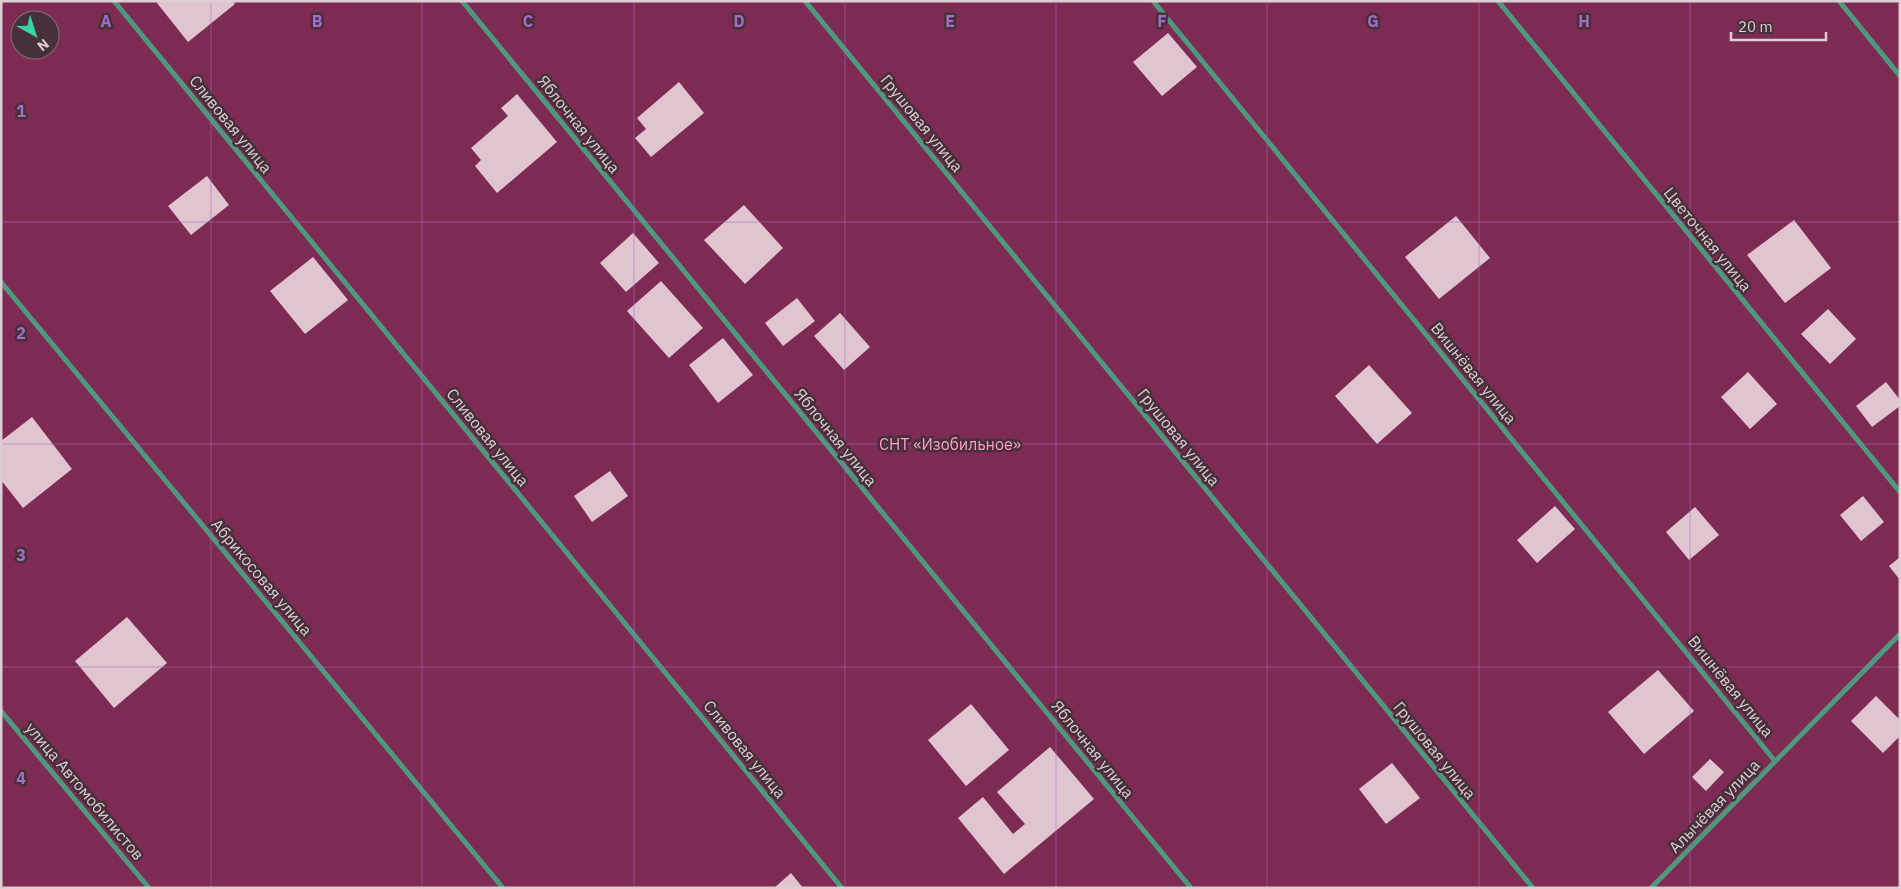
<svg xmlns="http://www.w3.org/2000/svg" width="1901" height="889" font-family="'IBM Plex Sans',sans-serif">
	<rect width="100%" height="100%" fill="#463039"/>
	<path fill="#7e2b54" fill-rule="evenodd" d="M1,1H1900V888H1ZM20,20H50V50H20Z"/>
	<path fill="#e0c4cf" d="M160,1H233L235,4L188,42L157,3Z
		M1168,33L1197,67L1162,96L1133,62Z
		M679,82L704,113L651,157L635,138L646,129L637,118Z
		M517,94L557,142L497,193L475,166L481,160L471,148L508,116L501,108Z
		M207,176L229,205L191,235L168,206Z
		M744,205L783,248L745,284L704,240Z
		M1456,216L1490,258L1439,299L1405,257Z
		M1794,220L1831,268L1785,303L1747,255Z
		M633,233L659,263L626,292L600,263Z
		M313,257L348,300L305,334L270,291Z
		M661,281L703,328L669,358L627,311Z
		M797,298L815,321L783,346L765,323Z
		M1828,309L1856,339L1830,364L1801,334Z
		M840,313L870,347L844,370L814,336Z
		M723,338L753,375L718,403L689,365Z
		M1369,365L1412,413L1377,444L1335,396Z
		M1748,372L1777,404L1750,429L1721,397Z
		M1886,382L1900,400V406L1872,427L1856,406Z
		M32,417L72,469L23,508L1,480V441Z
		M610,471L628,496L592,522L574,496Z
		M1863,496L1884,522L1861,541L1840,515Z
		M1555,506L1575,529L1537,563L1517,540Z
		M1695,507L1719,535L1689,560L1666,532Z
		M1900,557V580L1889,566Z
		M127,617L167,663L114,708L75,661Z
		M1658,670L1694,711L1644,754L1608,712Z
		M1876,696L1900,720V736L1883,753L1851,721Z
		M971,704L1009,750L966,786L928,740Z
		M1050,747L1094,799L1004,874L958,818L983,797L1013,834L1025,824L997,792Z
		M1710,759L1724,772L1706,791L1692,777Z
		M1392,763L1420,798L1386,824L1359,789Z
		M791,873L803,888H774Z"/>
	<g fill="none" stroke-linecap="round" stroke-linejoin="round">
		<path stroke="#4e987e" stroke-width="5" d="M114,1L842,888
			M462,1L1191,888
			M805,1L1533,888
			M1153,1L1775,761
			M1498,1L1900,492
			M1839,1L1900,76
			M1,282L503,888
			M1,711L149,888
			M1651,888L1900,634"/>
	</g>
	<path fill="none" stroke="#a26dc7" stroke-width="1" stroke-opacity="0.55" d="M211,1V888M422,1V888M634,1V888M845,1V888M1056,1V888M1267,1V888M1479,1V888M1690,1V888M1,222H1900M1,444H1900M1,667H1900"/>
	<g text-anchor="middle" stroke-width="5" stroke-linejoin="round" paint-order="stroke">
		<g font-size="16" fill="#ddced4" stroke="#463039">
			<text transform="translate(922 123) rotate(51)" y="6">Грушовая улица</text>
			<text transform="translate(231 124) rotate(51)" y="6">Сливовая улица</text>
			<text transform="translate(579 124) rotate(51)" y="6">Яблочная улица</text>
			<text transform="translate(1708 239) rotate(51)" y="6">Цветочная улица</text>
			<text transform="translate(1474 373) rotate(51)" y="6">Вишнёвая улица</text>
			<text transform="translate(488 437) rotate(51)" y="6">Сливовая улица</text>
			<text transform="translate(836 437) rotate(51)" y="6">Яблочная улица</text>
			<text transform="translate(1179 437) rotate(51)" y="6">Грушовая улица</text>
			<text transform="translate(262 577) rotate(50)" y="6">Абрикосовая улица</text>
			<text transform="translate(1731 686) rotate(51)" y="6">Вишнёвая улица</text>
			<text transform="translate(745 749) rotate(51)" y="6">Сливовая улица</text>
			<text transform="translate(1093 749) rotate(51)" y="6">Яблочная улица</text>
			<text transform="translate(1435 750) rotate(51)" y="6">Грушовая улица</text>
			<text transform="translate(85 791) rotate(50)" y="6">улица Автомобилистов</text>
			<text transform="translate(1714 806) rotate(-46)" y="6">Алычёвая улица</text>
		</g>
		<g font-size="16" fill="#ff9cc6" stroke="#463039">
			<text x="950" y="450">СНТ «Изобильное»</text>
		</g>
	</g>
	<g font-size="16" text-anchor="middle" font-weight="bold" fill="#a26dc7" stroke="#463039" stroke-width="5" stroke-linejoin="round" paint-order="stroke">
		<text x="106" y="27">A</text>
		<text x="317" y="27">B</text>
		<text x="528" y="27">C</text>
		<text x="739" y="27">D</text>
		<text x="950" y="27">E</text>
		<text x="1162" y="27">F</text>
		<text x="1373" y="27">G</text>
		<text x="1584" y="27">H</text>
		<text x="21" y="117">1</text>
		<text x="21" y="339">2</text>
		<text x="21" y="561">3</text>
		<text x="21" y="784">4</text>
	</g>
	<rect width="1901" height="889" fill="none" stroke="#ddced4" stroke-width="5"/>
	<g transform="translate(35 35) rotate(141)"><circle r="24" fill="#463039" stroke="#826f77"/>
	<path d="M0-4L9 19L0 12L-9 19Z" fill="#35d4a7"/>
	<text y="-8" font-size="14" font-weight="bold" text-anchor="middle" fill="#ddced4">N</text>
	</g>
	<path d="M1731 32v8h95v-8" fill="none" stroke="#ddced4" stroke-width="2.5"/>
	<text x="1738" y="32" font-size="15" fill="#ddced4" stroke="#463039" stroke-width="4" paint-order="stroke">20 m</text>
</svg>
